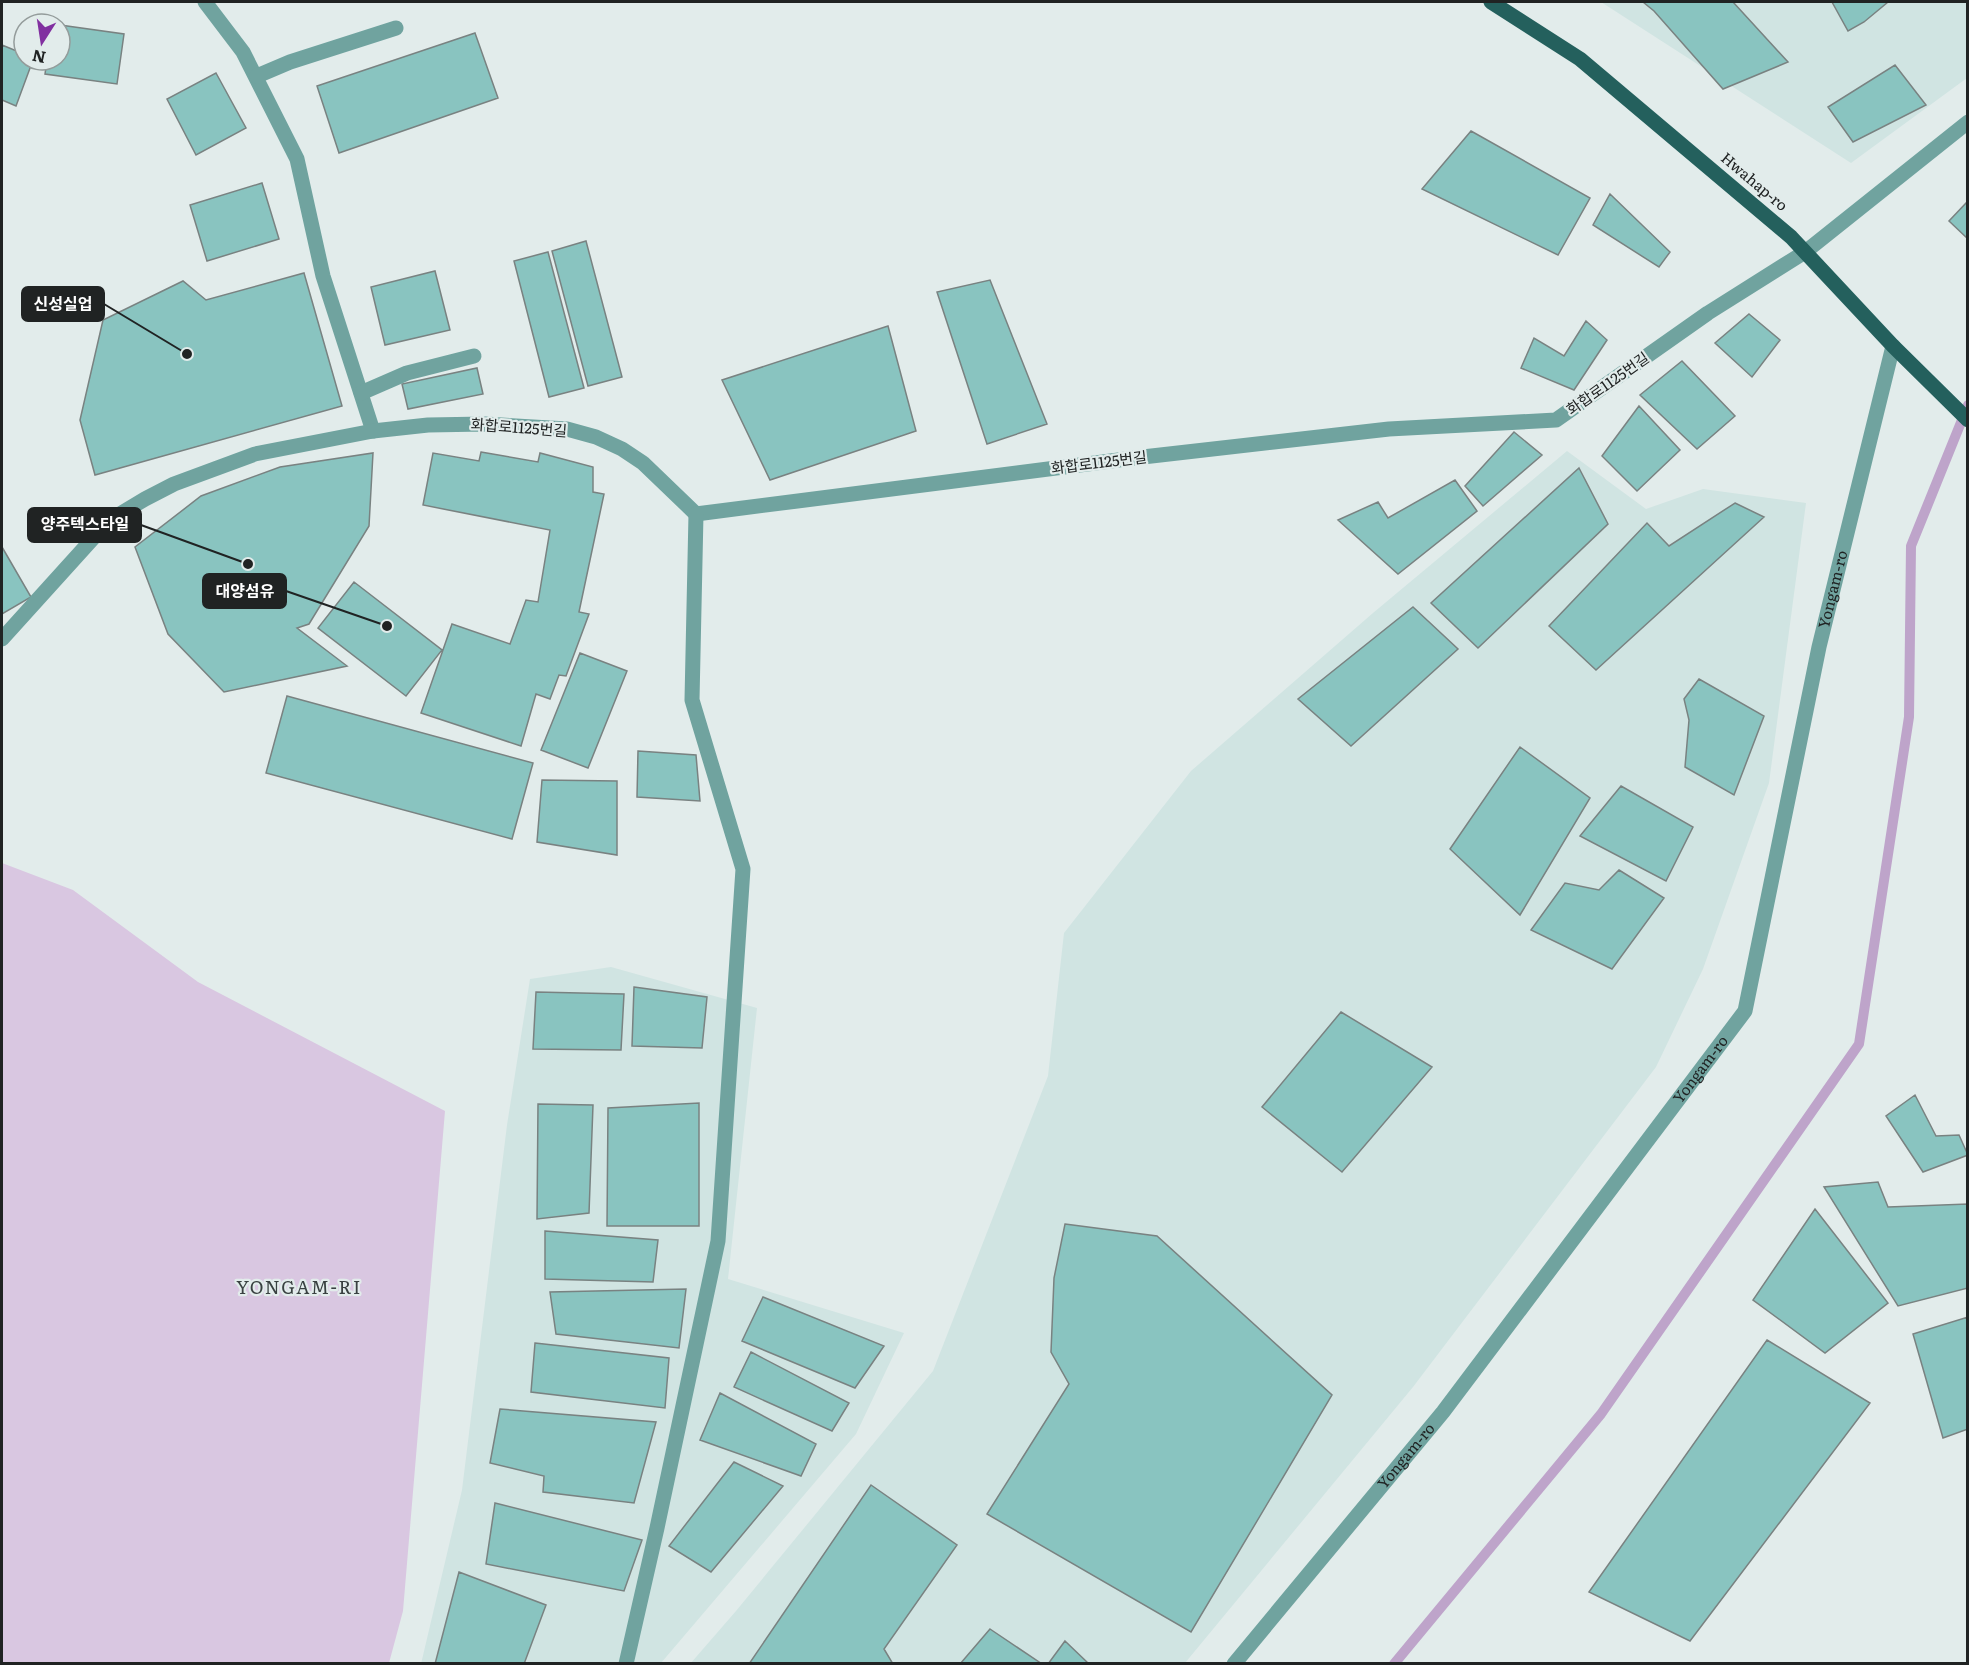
<svg xmlns="http://www.w3.org/2000/svg" width="1969" height="1665" font-family="Literata,'Noto Sans KR',serif">
	<rect width="100%" height="100%" fill="#e2eceb"/>
	<path fill="#d0e4e2" d="M1601,2H1967V78L1851,163Z
		M1567,451L1646,509L1703,489L1806,503L1769,783L1703,969L1656,1067L1413,1387L1185,1663L690,1664L736,1611L933,1371L1048,1076L1064,933L1191,771L1373,613Z
		M611,967L757,1008L728,1279L904,1333L856,1434L661,1663L421,1664L462,1490L507,1125L530,979Z"/>
	<path fill="#d9c7e1" d="M2,863L73,890L198,982L445,1111L403,1611L389,1663H2Z"/>
	<g fill="none" stroke-linecap="round" stroke-linejoin="round">
		<path stroke="#bea4ca" stroke-width="10" d="M1394,1664L1601,1414L1859,1044L1909,717L1911,546L1968,405"/>
	</g>
	<path fill="#89c4c0" stroke="#798281" stroke-width="1.5" d="M1643,2H1733L1788,62L1723,89L1654,11Z
		M1832,2H1888L1864,22L1848,31Z
		M60,25L124,34L117,84L45,74L47,60H60Z
		M475,33L498,98L339,153L317,86Z
		M2,45L24,54V60H33L16,106L2,100Z
		M1895,65L1926,105L1853,142L1828,107Z
		M216,73L246,128L196,155L167,99Z
		M1471,131L1590,198L1558,255L1422,189Z
		M262,183L279,239L207,261L190,205Z
		M1610,194L1670,252L1659,267L1593,225Z
		M1968,201V239L1949,221Z
		M586,241L622,377L588,386L552,251Z
		M548,252L584,388L549,397L514,261Z
		M435,271L450,330L385,345L371,287Z
		M304,273L342,406L95,475L80,420L103,320L183,281L206,300Z
		M990,280L1047,424L987,444L937,292Z
		M1749,314L1780,340L1752,377L1715,343Z
		M1586,321L1607,340L1574,390L1521,368L1534,338L1564,356Z
		M888,326L916,431L770,480L722,380Z
		M1682,361L1735,416L1697,449L1640,395Z
		M477,368L483,394L408,409L402,384Z
		M1639,406L1680,450L1637,491L1602,456Z
		M1514,432L1542,455L1483,506L1465,486Z
		M481,452L538,462L540,453L593,467V492L604,494L579,612L589,614L566,676L559,675L550,699L536,694L521,746L421,713L452,624L510,644L526,600L538,602L550,530L423,505L433,453L479,461Z
		M373,453L369,526L309,624L297,628L347,666L224,692L168,634L135,547L201,496L280,467Z
		M1579,468L1608,524L1478,648L1431,603Z
		M1455,480L1477,511L1398,574L1338,520L1378,502L1388,518Z
		M1735,503L1764,517L1596,670L1549,626L1647,523L1669,546Z
		M2,547L31,597L2,614Z
		M354,582L442,650L406,696L318,628Z
		M1413,607L1458,649L1351,746L1298,699Z
		M580,653L627,671L588,768L541,750Z
		M1699,679L1764,716L1734,795L1685,767L1689,720L1684,699Z
		M287,696L533,763L512,839L266,773Z
		M1520,747L1590,798L1520,915L1450,849Z
		M638,751L696,755L700,801L637,797Z
		M542,780L617,781V855L537,842Z
		M1621,786L1693,827L1666,881L1580,836Z
		M1619,870L1664,898L1612,969L1531,930L1565,883L1599,890Z
		M634,987L707,997L702,1048L632,1046Z
		M536,992L624,994L621,1050L533,1049Z
		M1341,1012L1432,1067L1342,1172L1262,1107Z
		M1915,1095L1936,1136L1959,1135L1968,1155L1923,1172L1886,1116Z
		M699,1103V1226H607L608,1108Z
		M538,1104L593,1105L589,1213L537,1219Z
		M1878,1182L1888,1207L1968,1204V1288L1898,1306L1824,1187Z
		M1815,1209L1888,1303L1825,1353L1753,1300Z
		M1065,1224L1157,1236L1332,1395L1191,1632L987,1514L1069,1384L1051,1352L1054,1278Z
		M545,1231L658,1240L653,1282L545,1279Z
		M686,1289L679,1348L556,1334L550,1292Z
		M763,1297L884,1346L855,1388L742,1341Z
		M1968,1317V1429L1943,1438L1913,1334Z
		M1767,1340L1870,1403L1690,1641L1589,1592Z
		M535,1343L669,1358L665,1408L531,1392Z
		M751,1352L849,1403L832,1431L734,1387Z
		M720,1393L816,1444L801,1476L700,1440Z
		M500,1409L656,1422L634,1503L543,1492L544,1476L490,1463Z
		M734,1462L783,1486L711,1572L669,1546Z
		M871,1485L957,1545L884,1649L893,1664H749Z
		M495,1503L642,1540L624,1591L486,1564Z
		M459,1572L546,1605L524,1664H435Z
		M990,1629L1042,1664H960Z
		M1065,1641L1089,1664H1048Z"/>
	<g fill="none" stroke-linecap="round" stroke-linejoin="round">
		<g stroke="#70a39f" stroke-width="15">
			<path d="M205,2L243,52L297,159L323,276L373,431"/>
			<path d="M257,76L290,62L396,28"/>
			<path d="M361,393L407,373L474,356"/>
			<path d="M2,639L96,535L115,517L145,499L174,484L255,454L373,431L428,425L485,424L567,429L596,437L622,449L643,463L696,514L1134,458L1389,429L1556,420L1708,313L1805,252L1968,122"/>
			<path d="M626,1664L657,1528L718,1241L743,869L692,700L696,514"/>
			<path id="s1" d="M1234,1664L1443,1412L1745,1011L1819,647L1893,346"/>
		</g>
		<path stroke="#24605d" stroke-width="15" d="M1491,2L1580,59L1791,237L1893,346L1968,420"/>
	</g>
	<g text-anchor="middle" stroke-width="4.5" stroke-linejoin="round" paint-order="stroke">
		<g font-size="15" fill="#202323" stroke="#e2eceb">
			<text transform="translate(1754 182) rotate(40)" y="5">Hwahap-ro</text>
			<text transform="translate(1608 384) rotate(-35)" y="5">화합로1125번길</text>
			<text transform="translate(519 428) rotate(4)" y="5">화합로1125번길</text>
			<text transform="translate(1099 463) rotate(-7)" y="5">화합로1125번길</text>
			<text dy="5" stroke="none"><textPath href="#s1" startOffset="1260">Yongam-ro</textPath></text>
			<text dy="5" stroke="none"><textPath href="#s1" startOffset="756">Yongam-ro</textPath></text>
			<text dy="5" stroke="none"><textPath href="#s1" startOffset="270">Yongam-ro</textPath></text>
		</g>
		<g font-size="18" letter-spacing="1.5" fill="#394141" stroke="#e2eceb">
			<text x="299" y="1294">YONGAM-RI</text>
		</g>
	</g>
	<path fill="none" stroke="#202323" stroke-width="2" d="M187 354L104 304M248 564L141 525M387 626L286 591"/>
	<g fill="#202323" stroke="#e2eceb" stroke-width="2">
		<circle cx="187" cy="354" r="6"/>
		<circle cx="248" cy="564" r="6"/>
		<circle cx="387" cy="626" r="6"/>
	</g>
	<g fill="#202323" stroke="#202323" stroke-width="2">
		<rect x="22" y="287" width="82" height="34" rx="6"/>
		<rect x="28" y="508" width="113" height="34" rx="6"/>
		<rect x="203" y="574" width="83" height="34" rx="6"/>
	</g>
	<g font-size="16" text-anchor="middle" font-weight="bold" fill="#fff">
		<text x="63" y="310">신성실업</text>
		<text x="85" y="530">양주텍스타일</text>
		<text x="245" y="597">대양섬유</text>
	</g>
	<rect width="1969" height="1665" fill="none" stroke="#202323" stroke-width="6"/>
	<g transform="translate(42 42) rotate(192)"><circle r="28" fill="#e2eceb" stroke="#949c9b" stroke-width="1.5"/>
	<path d="M0-4.5L10 22L0 15L-10 22Z" fill="#8130a0"/>
	<text y="-9" font-size="16" font-weight="bold" text-anchor="middle" fill="#202323">N</text>
	</g>
</svg>
